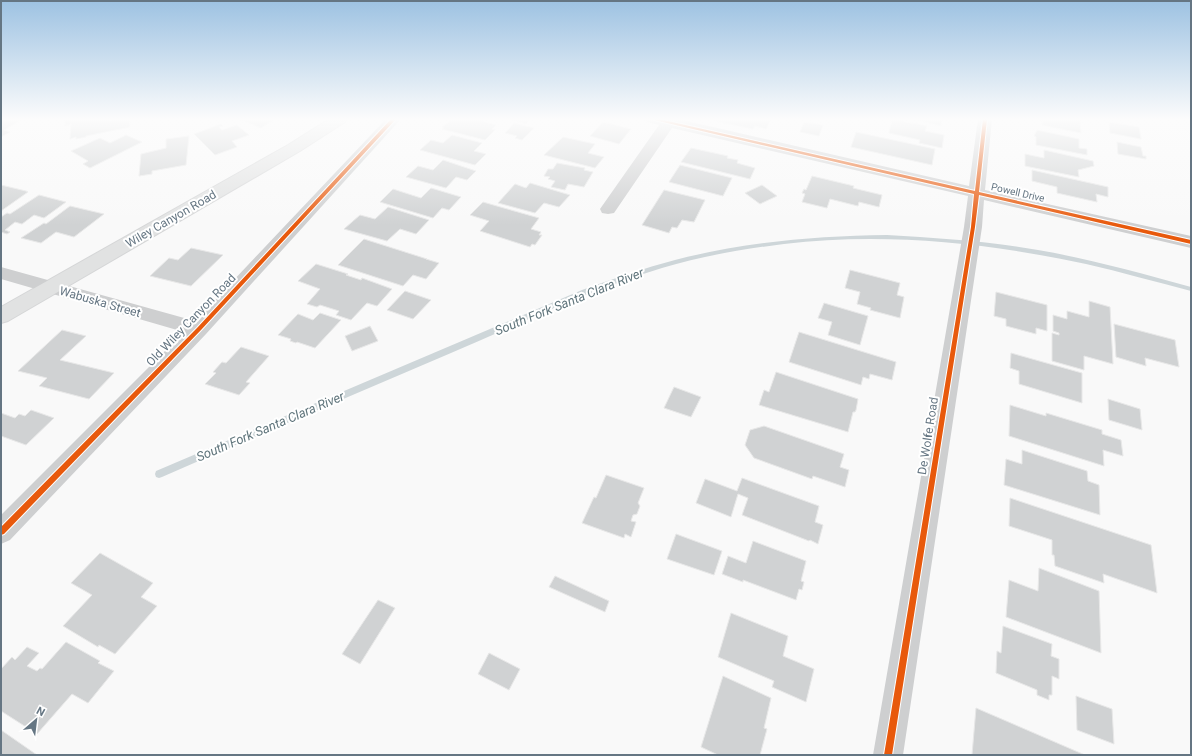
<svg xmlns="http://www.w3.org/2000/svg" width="1192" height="756" font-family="Roboto,sans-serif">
	<rect width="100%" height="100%" fill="#f9f9f9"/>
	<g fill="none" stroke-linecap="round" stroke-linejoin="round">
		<path fill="#ced6d9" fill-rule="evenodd" d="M887,235C938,238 988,241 1038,250C1090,259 1140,273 1191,287V291C1156,282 1121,272 1086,264C988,243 885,232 784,244C743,249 702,256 662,268C590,290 521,323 451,353C355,394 258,435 162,477L159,478L156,477L155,474L156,471L582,290C613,279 644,268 675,260C745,242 815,236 887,235Z"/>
	</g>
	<path fill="#d0d2d3" stroke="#e8e8e8" d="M1,119H23L4,130L10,132L1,137Z
		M70,119H109V121L129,119L130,127L86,136V137L76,139V137L70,139L71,124L65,126V120Z
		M243,119H275L261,128L241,120Z
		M453,119H484L482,121L496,125L492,129L495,130L485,140L442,129L444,128L442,127Z
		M508,119H530L526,124Z
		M715,119H771L766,129L755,126L753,129L714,121Z
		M892,119L927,126L925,131L944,135L942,148L919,143L920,140L889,133Z
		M913,119H942L941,126Z
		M1038,120H1080L1081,133L1042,125V121Z
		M603,122L631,129L619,144L590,136Z
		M804,122L823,125L819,136L800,132Z
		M1109,122L1139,127L1141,139L1110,133Z
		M514,123L534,128L522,140L515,138L517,136L505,133Z
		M221,124L223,126L219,127L222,130L237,125L249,135L232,141L237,147L215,155L194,134Z
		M1037,130L1079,139V148L1087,149V155L1036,145V137L1034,136Z
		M856,132L935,149L932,165L851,147Z
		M126,135L142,142L90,168L83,164L88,161L71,151L100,138L110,143Z
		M452,135L482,143L474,151L486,154L475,165L420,150L431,140L443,143Z
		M189,136L186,165L152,171V174L139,176L141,154L166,148V139Z
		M563,137L595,144L588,153L604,157L595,168L544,155Z
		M1117,142L1141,147L1143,156H1146V159L1118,154Z
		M691,148L728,156L727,158L738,160L737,163L755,168L750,179L681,162Z
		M1044,150L1093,161L1094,166L1078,170L1079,177L1025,166V154L1044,158Z
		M443,160L476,171L467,180L456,177L446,188L406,177L418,166L433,170Z
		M557,163L585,168L584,170L593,172L584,187L568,184L565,190L551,187L555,181L548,179L550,177L544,176L548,169H553Z
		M680,165L732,178L723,196L669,182Z
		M1032,170L1108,187V197L1096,194L1097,202L1057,193V187L1032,181Z
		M812,176L854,186L853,188L882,195L879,207L859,202L858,206L830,199L827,208L802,202L805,194L802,193L804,189L806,190Z
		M530,183L570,195L559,207L544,203L535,213L498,203L515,184L526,188Z
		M1,185L26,191L28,192L1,211Z
		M762,185L777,196L760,204L745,193Z
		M431,188L461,197L449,210L442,208L433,218L380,202L393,189L421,198Z
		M664,190L705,200L694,222L682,220L677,228L672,227L669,233L642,225Z
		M39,195L66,202L44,218L34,215L22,224L15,222L5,230L10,232L7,234L1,232V217L7,213L10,214Z
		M483,202L539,218L531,229L541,232L539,235H542L535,245L532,244L530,247L480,231L489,221L470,215Z
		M70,206L104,214L74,237L56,232L41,243L21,238L44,223L46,224Z
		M388,207L429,220L416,234L400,229L387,241L344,229L360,215L375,219Z
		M364,239L427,259H426L439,263L426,279L413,275L403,286L338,265Z
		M191,248L223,255L191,286L150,276L169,258L178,260Z
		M316,264L348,274L346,275L361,280L362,278L392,289L377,306L367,303L351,320L336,315L339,311L320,305L317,307L307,304L320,289L298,281Z
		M850,270L900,283L897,295L904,297L900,318L870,310L871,308L857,304L860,292L845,288Z
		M405,291L431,300L413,319L387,310Z
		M996,292L1047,305V331L1036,328V334L1006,326V319L994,316Z
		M1089,301L1110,307L1113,364L1084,356V370L1052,361V333L1059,335V333L1053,331V315L1067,319V311L1089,317Z
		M824,303L868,316L860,345L828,335L832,322L818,318Z
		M320,313L341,320L315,348L297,342L296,343L290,341L291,339L278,335L298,314L313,320Z
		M1114,324L1175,340L1179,367L1145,358L1146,366L1116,357Z
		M370,326L378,341L352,351L345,336Z
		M62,330L86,336L60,360L114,373L89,399L39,386L47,378L18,371Z
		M799,332L896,362L892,380L870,374L869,379L863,377L861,385L789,362Z
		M241,347L269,356L246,382L250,383L239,395L205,384L216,373L213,372L222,362L226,363Z
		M1011,353L1082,373V403L1019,384V371L1010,368Z
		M776,372L858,399L856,410L855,412H853L848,432L759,405L764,390L769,392Z
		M674,387L701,397L691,417L664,408Z
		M1108,399L1140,409L1142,430L1109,420Z
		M1010,405L1046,416V413L1102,430V434L1121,440L1123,456L1103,450L1104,466L1009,436Z
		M31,410L54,418L26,445L1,436V413L15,418L19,414L25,416Z
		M764,426L844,454L840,467L849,470L845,487L813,476L812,479L754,458L745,445L750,430Z
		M1022,450L1087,471L1088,481L1099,485L1100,515L1004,485L1006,459L1022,464Z
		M606,475L644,488L638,503L640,506L637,514L633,515L631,521L636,522L631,537L625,534L624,538L582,523L594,497L596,498Z
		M742,478L819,506L815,522L823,525L818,544L810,540L809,541L742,515L748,498L738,494L731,517L696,503L705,479L737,491Z
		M1010,498L1151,545L1157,593L1103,574L1104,583L1055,566L1054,555H1052V540L1009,526Z
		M676,534L722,551L714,575L667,559Z
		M753,541L806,561L801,581L804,582L802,590L799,589L796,600L743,580V582L722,574L728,556L746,563Z
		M100,553L153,583L141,597L157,606L115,654L99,645L98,647L63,626L92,595L71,583Z
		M1039,568L1099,591L1101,653L1006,617L1009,580L1038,591Z
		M555,576L609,601L605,612L549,587Z
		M378,600L395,608L360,664L342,654Z
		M731,613L788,636L783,656L814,669L806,702L772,687L774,681L718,657Z
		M1003,626L1052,644L1051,656L1059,659V679L1052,676V695H1049V700L1037,695V690L996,673L997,651L1001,653Z
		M66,642L100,661L98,663L114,671L88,703L72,694L37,734L1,711V669L12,657L15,660L27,647L39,653L27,666L37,671L40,668L42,669Z
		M489,653L520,669L509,690L478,674Z
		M723,676L771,698L764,728L767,729L760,755H718L701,747Z
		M1076,696L1112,709L1114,744L1077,730Z
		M976,708L1085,755H972Z
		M1,730L37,755H1Z"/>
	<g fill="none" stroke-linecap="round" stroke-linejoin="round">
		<defs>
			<path id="secondary" d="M329,119H347L345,122L300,151L8,321L1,323V307L288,145Z"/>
		</defs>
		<use href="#secondary" stroke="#d5d6d7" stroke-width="2"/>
		<path fill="#cecfd0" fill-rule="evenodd" d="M386,119H401L206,334L10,540L1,544V515L184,332L1,279V267L195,321Z
			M645,119H678L969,186L978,119H992L985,190L1191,236V248L984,200L982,227L903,755H873L964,227L968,196L672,128L614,213L608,214L602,213L600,209L659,125L647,122Z"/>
		<use href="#secondary" fill="#e1e2e2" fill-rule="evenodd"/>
		<defs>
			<path id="cycleway" d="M391,119H396L201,330L4,534L1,535V527L197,328Z
				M650,119H659L975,191L983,119H987L979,192L1191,240V244L979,195L975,227L892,755H884L971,227L974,194Z"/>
		</defs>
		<use href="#cycleway" stroke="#fff" stroke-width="2"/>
		<use href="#cycleway" fill="#e8590c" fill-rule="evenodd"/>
	</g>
	<linearGradient id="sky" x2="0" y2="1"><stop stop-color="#9dc2e2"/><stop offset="0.53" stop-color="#fcfcfc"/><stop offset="1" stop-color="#fcfcfc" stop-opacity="0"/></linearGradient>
	<rect width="1192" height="225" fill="url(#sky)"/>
	<g text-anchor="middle" stroke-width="4" stroke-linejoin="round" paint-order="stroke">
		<g font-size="10" fill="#657683" stroke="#fff">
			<text transform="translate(1018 192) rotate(13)" y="4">Powell Drive</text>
		</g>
		<g font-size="12" fill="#657683" stroke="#fff">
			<text transform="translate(171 219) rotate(-30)" y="4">Wiley Canyon Road</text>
			<text transform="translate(100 302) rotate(16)" y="4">Wabuska Street</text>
			<text transform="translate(191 320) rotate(-46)" y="4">Old Wiley Canyon Road</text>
			<text transform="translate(928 436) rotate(-81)" y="4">De Wolfe Road</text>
		</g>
		<g font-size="13" font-style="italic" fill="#60757c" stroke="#fff">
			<text transform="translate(569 301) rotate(-22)" y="5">South Fork Santa Clara River</text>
			<text transform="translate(270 426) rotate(-23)" y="5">South Fork Santa Clara River</text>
		</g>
	</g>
	<rect width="1192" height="756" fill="none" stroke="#657683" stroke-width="4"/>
	<g transform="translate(36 720) rotate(28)" stroke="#ffffff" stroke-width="3" paint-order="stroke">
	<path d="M0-3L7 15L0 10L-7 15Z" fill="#657683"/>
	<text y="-6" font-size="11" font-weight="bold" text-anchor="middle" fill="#657683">N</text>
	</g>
</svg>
